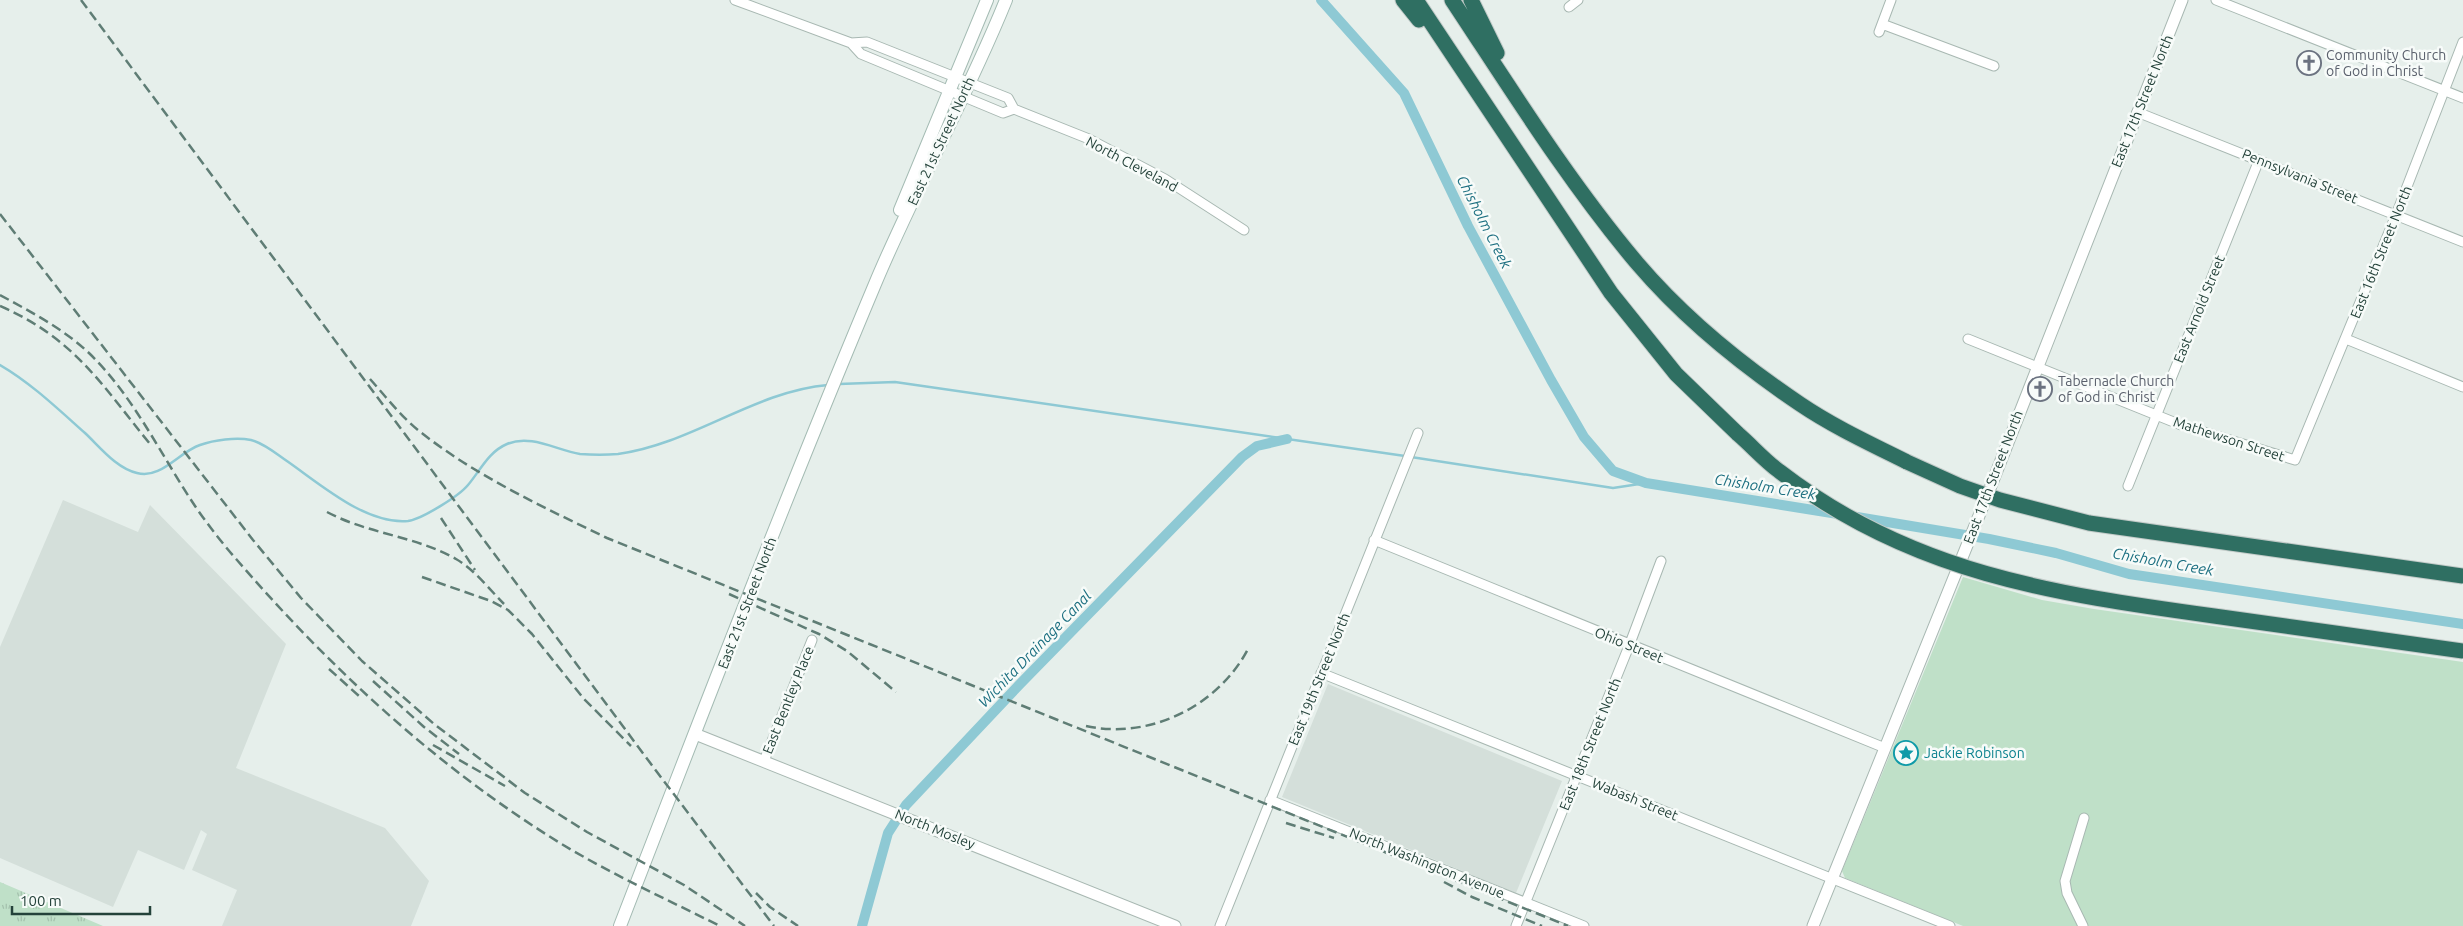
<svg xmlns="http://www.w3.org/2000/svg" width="2463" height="926" font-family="Ubuntu,sans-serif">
	<defs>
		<pattern id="grass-tufts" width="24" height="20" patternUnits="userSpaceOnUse" patternTransform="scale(1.25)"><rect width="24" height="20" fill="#bfe0c8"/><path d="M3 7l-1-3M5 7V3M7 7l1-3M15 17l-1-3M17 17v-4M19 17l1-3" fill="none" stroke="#a4c1ad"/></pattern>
	</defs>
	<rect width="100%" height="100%" fill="#e6efeb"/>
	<path fill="#d4dfda" d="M63,500L138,532L150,505L286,644L236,768L385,828L429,881L411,926H222L237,890L192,870L207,834L201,830L184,870L138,850L113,907L0,858V647Z
		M1328,684L1562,781L1516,893L1282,797Z"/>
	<path fill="url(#grass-tufts)" d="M0,882L103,926H0Z"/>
	<path fill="#bfe0c8" d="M1963,577L2042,600L2094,609L2463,662V926H1963L1845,878L1842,871Z"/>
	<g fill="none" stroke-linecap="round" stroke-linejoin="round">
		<path stroke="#8ec9d4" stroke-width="2.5" d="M0,365C31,383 58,409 85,433C100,447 116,468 137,473C160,480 179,452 200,445C214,440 236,437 251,440C263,443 274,452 284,459C318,482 365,525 408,521C422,519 459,496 468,485C480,471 488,452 507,444C531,434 556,450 580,454C592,455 607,455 618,454C692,444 755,391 828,385
			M839,384L895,382L1405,456
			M1411,457L1613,488L1646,483"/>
		<path stroke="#8ec9d4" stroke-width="10" d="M1321,0L1404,93L1468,226L1551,380L1584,437L1613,471L1646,483L1838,514
			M1857,517L1989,539L2056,553L2129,574L2463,624
			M862,926L888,833L906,805L1020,684L1242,457L1257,446L1287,439"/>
		<defs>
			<path id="minor" d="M735,0L851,43L867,42L1008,98L1014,109L1089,139L1165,179L1244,230
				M2216,0L2463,98
				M1569,7L1578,0
				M1882,24L1994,66
				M1879,32L1891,0
				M851,43L861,54L1003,113L1014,109
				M2137,112L2463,242
				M1968,339L2181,425L2295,460L2396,215L2463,42
				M2346,339L2463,387
				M2128,486L2259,160
				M1374,540L1885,748
				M1321,673L1950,926
				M764,761L812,640
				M1270,800L1584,926
				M1220,926L1418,433
				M1516,926L1629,646L1661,561
				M2083,926L2067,893L2065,881L2084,818"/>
			<path id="tertiary" d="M695,734L1175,926
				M1813,926L1989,491L2182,0"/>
			<path id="secondary" d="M900,210L987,0
				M620,926C703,711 786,496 875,284C915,188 967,97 1006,0"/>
			<path id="motorway" d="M1403,0L1419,20
				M1416,0L1611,293L1676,374L1738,434
				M1452,0C1511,89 1568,181 1637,263C1683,317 1742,365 1800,404C1834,427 1871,444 1907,462
				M1471,0L1497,53"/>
		</defs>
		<use href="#minor" stroke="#a8b8b2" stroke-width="11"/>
		<use href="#tertiary" stroke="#a8b8b2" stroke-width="13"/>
		<use href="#secondary" stroke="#a4bbb3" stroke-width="14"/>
		<use href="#motorway" stroke="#c2cac8" stroke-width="17"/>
		<use href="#minor" stroke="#fff" stroke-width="9"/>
		<use href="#tertiary" stroke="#fff" stroke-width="11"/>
		<use href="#secondary" stroke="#fff" stroke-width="12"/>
		<use href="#motorway" stroke="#2f6f62" stroke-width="15"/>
		<path stroke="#5f7d75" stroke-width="2.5" stroke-dasharray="10 5" stroke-linecap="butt" d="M81,0L657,772L774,926
			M0,214L253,540L301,598L362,661L434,724L525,793L587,832L684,885L745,926
			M0,295C31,312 64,329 90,354C134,397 161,455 195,506C208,525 222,543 237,560C331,669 437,767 560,843C611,874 666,899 720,926
			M0,306C74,338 102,385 150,444
			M370,379C387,398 403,419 423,434C478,477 545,508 607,538L1568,926
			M327,512C368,534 416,536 456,559C475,570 489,589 504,604
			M441,518L475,570
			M422,577L491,601L508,610L532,634L584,699L631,746
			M729,594L819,634L847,651L896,692
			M329,669L359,696
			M373,681L424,727L459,754
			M1086,726C1150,740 1218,706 1248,649
			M433,745L505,786
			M1286,823L1334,838
			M1444,882L1472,897L1542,926
			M756,893L770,907L798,926"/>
		<defs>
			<path id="motorway-bridge" d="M1738,434C1752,446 1764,460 1779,471C1911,573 2054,594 2214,616C2297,628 2380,639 2463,651
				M1907,462L1960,486L2000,500L2089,523L2463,576"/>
		</defs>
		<use href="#motorway-bridge" stroke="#c2cac8" stroke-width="17" stroke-linecap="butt"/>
		<use href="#motorway-bridge" stroke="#2f6f62" stroke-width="15"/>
	</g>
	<defs>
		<symbol id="church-ring" viewBox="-11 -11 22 22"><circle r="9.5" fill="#f7fbf9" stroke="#6b7280" stroke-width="1.5"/><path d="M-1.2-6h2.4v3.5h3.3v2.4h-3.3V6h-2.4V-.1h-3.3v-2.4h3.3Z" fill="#6b7280"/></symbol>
		<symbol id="sight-ring" viewBox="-11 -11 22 22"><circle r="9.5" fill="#f7fbf9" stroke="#0f9aa8" stroke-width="1.5"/><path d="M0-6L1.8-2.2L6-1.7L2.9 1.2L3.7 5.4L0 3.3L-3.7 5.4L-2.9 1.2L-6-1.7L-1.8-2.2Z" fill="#0f9aa8"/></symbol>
	</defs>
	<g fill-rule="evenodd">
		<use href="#church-ring" x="2295" y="49" width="28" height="28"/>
		<use href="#church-ring" x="2026" y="375" width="28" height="28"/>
		<use href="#sight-ring" x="1892" y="739" width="28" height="28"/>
	</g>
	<g text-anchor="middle" stroke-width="5" stroke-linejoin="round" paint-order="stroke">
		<g font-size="14" fill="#5b616d" stroke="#f7fbf9" text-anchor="start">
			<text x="2326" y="60">Community Church<tspan x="2326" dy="16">of God in Christ</tspan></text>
			<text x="2058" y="386">Tabernacle Church<tspan x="2058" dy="16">of God in Christ</tspan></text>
		</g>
		<g font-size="14" fill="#24423a" stroke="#f7fbf9">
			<text transform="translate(2142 101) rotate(-68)" y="5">East 17th Street North</text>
			<text transform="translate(941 141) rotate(-65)" y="5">East 21st Street North</text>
			<text transform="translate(1132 164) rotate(28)" y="5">North Cleveland</text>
			<text transform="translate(2300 176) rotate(22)" y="5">Pennsylvania Street</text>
			<text transform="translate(2381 252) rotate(-68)" y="5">East 16th Street North</text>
			<text transform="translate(2199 309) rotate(-68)" y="5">East Arnold Street</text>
			<text transform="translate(2229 439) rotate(18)" y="5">Mathewson Street</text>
			<text transform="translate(1993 477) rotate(-69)" y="5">East 17th Street North</text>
			<text transform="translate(747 603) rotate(-69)" y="5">East 21st Street North</text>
			<text transform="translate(1629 645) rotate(22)" y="5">Ohio Street</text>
			<text transform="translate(1319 679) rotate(-68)" y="5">East 19th Street North</text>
			<text transform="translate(788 700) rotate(-68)" y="5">East Bentley Place</text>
			<text transform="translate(1590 744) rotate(-68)" y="5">East 18th Street North</text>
			<text transform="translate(1635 799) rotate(22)" y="5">Wabash Street</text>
			<text transform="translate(935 829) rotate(22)" y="5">North Mosley</text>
			<text transform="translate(1427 863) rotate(22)" y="5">North Washington Avenue</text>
		</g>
		<g font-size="14" fill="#0d838f" stroke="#f7fbf9" text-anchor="start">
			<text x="1924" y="758">Jackie Robinson</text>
		</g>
		<g font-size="15" font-style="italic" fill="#1c6f80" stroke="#f7fbf9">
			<text transform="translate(1484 222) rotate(63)" y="5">Chisholm Creek</text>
			<text transform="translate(1765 487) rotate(9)" y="5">Chisholm Creek</text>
			<text transform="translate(2163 562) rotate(10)" y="5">Chisholm Creek</text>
			<text transform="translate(1035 649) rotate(-46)" y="5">Wichita Drainage Canal</text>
		</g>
	</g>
	<path d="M12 906v8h138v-8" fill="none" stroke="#24423a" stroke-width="2.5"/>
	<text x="20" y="906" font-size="15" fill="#24423a" stroke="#f7fbf9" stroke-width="4" paint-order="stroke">100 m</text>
</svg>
